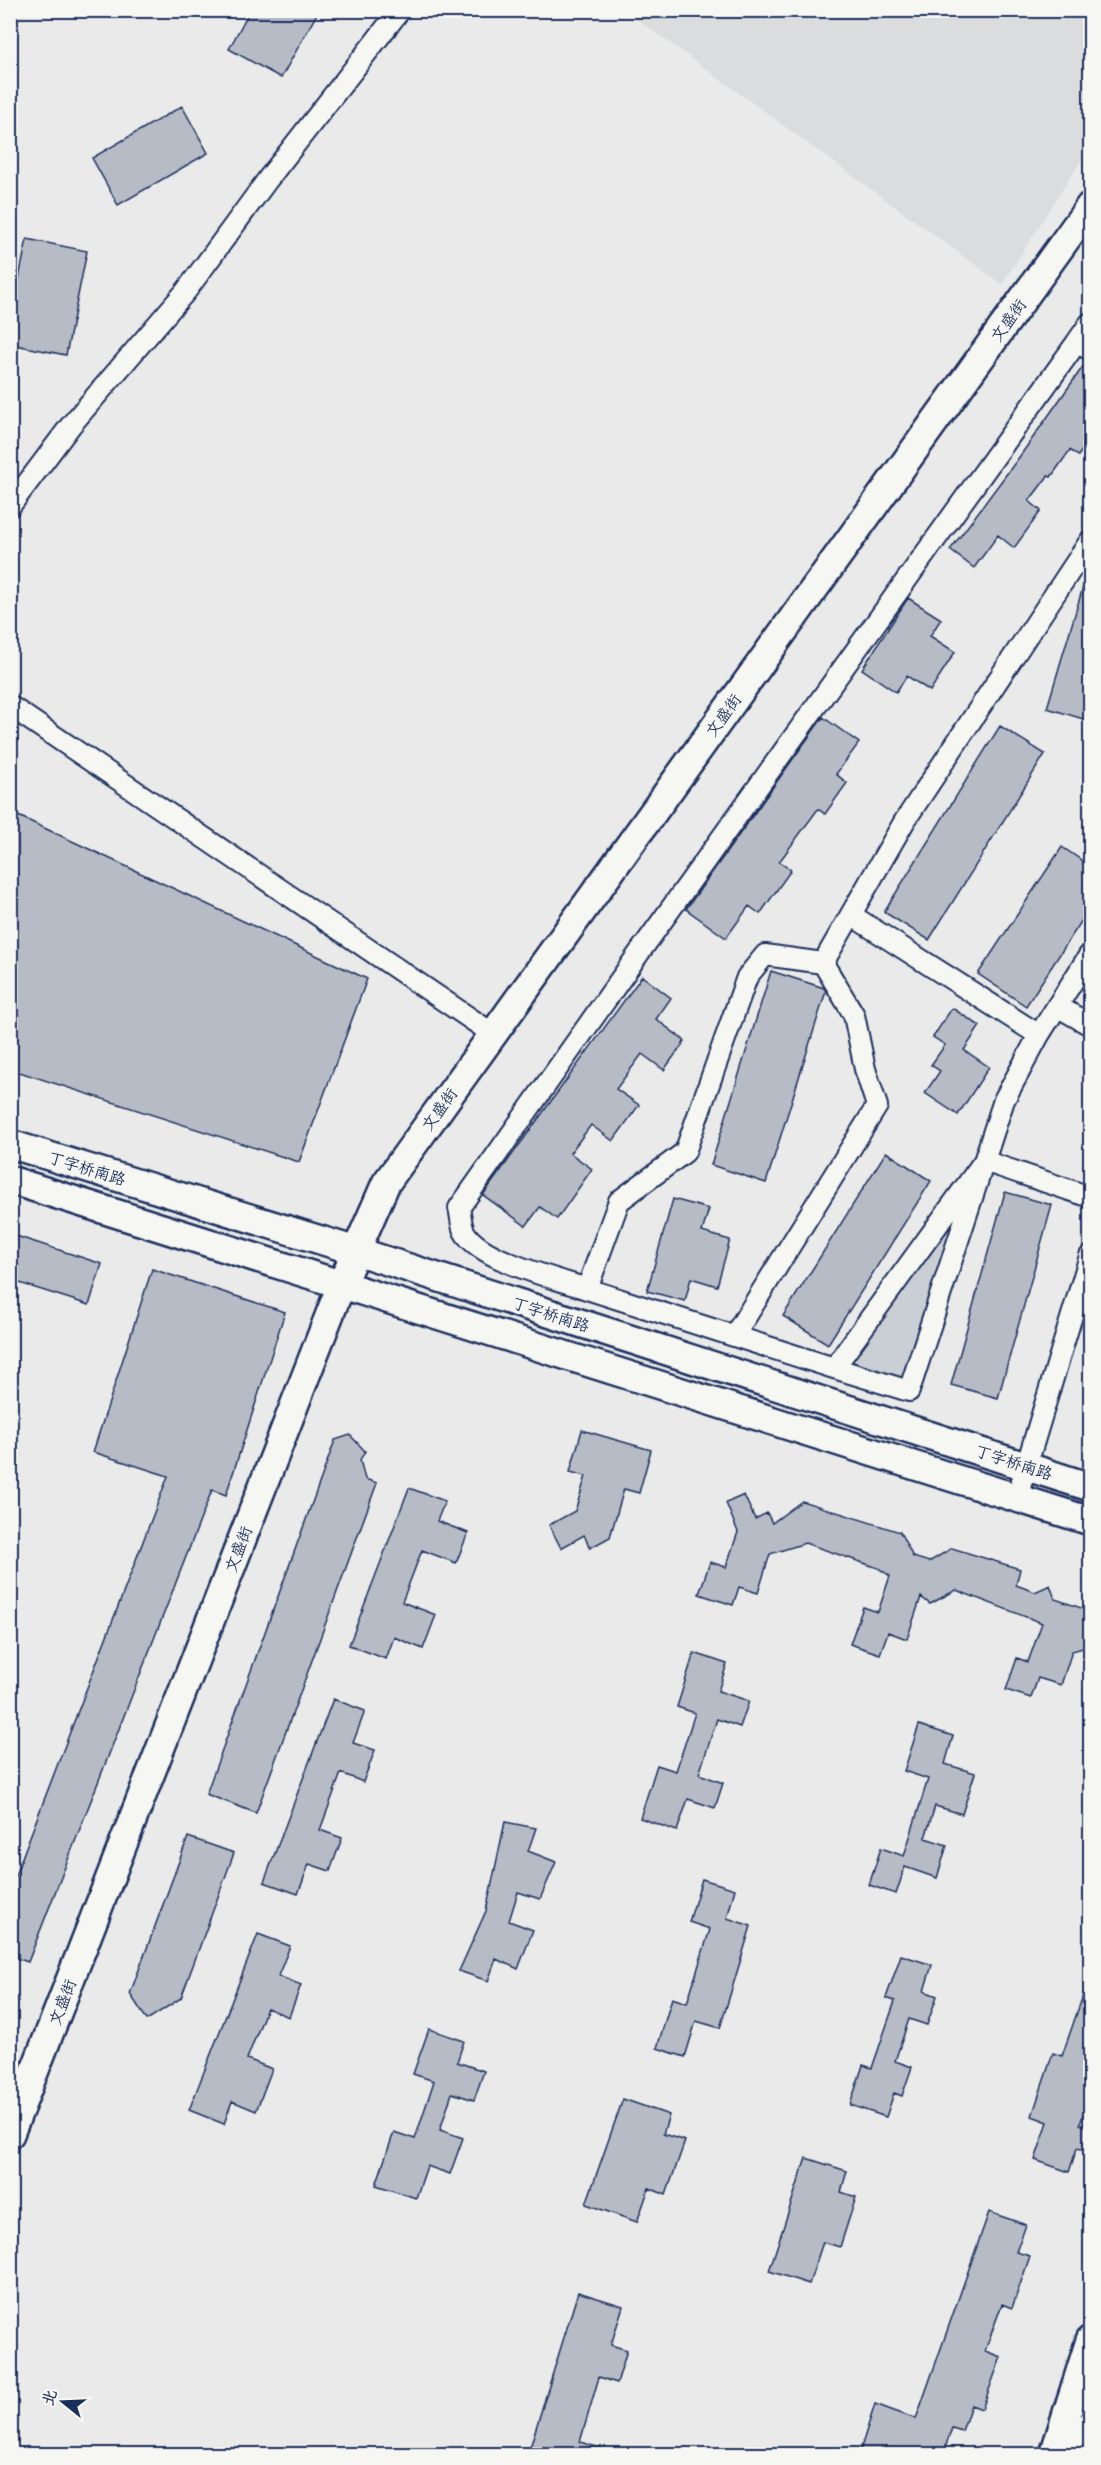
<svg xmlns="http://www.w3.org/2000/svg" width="1101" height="2465" font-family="'Balsamiq Sans','LXGW WenKai TC',sans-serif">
	<rect width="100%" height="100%" fill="#e9eae9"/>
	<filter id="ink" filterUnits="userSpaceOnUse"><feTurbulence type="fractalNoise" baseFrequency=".0167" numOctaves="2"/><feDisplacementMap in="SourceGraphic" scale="12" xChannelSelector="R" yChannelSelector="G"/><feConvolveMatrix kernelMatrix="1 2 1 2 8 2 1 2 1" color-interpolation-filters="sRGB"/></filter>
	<g filter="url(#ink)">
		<path fill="#dadcde" d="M626,11H1090V146L1002,284Z"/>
		<path fill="#caced5" stroke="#727e9a" stroke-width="1.5" d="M959,1207L903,1379L850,1361Z"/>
		<path fill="#b6bbc6" stroke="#1b2f5e" stroke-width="1.5" d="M250,10H319L281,78L229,49Z
			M182,106L208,153L118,205L92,158Z
			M27,239L87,251L66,355L10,344V322Z
			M1087,361L1090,362V439L1078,456L1070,450L1051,477L1048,476L1029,501L1041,511L1014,548L998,535L974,568L950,550L1020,456Z
			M1086,577H1090V721L1047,708Z
			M908,598L941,619L930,636L955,652L930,691L907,676L896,692L862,669Z
			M823,717L859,743L836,774L847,783L825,814L818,809L779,862L791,870L760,914L749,906L726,938L686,909Z
			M1000,726L1045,754L929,940L884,912Z
			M10,812L367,979L299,1162L10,1069Z
			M1062,847L1090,866V908L1026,1006L978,974Z
			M771,971L824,988L826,991L766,1183L711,1165Z
			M642,976L671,998L656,1019L685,1041L664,1070L642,1054L616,1089L639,1105L613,1141L591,1125L570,1153L592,1169L557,1219L540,1207L526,1226L483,1195Z
			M952,1008L980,1026L964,1050L989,1067L958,1115L925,1093L940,1071L931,1065L945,1045L933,1037Z
			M886,1152L931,1181L828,1344L783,1316Z
			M1005,1192L1052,1205L998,1398L951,1385Z
			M673,1199L709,1209L702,1232L730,1240L717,1286L691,1278L685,1301L647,1291Z
			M10,1234L102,1264L89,1305L10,1280Z
			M152,1269L285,1312L226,1495L212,1490L28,1962L10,1956V1889L168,1476L93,1452Z
			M582,1430L651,1450L639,1493L624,1489L610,1537L590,1548L584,1535L561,1548L549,1525L575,1511L586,1476L570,1472Z
			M350,1435L365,1451L360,1460L365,1479L377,1483L256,1813L206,1794L335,1440Z
			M409,1488L445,1501L437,1521L468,1533L456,1563L422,1550L402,1602L436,1615L423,1649L394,1637L386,1659L349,1645Z
			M744,1495L755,1519L767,1513L772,1523L802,1501L900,1532L913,1557L929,1562L952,1548L1020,1569L1016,1585L1035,1592L1050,1585L1055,1599L1090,1611V1646L1072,1651L1061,1685L1038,1678L1031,1698L1006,1690L1017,1658L1028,1662L1042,1623L956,1590L930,1604L921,1597L907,1639L888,1632L880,1654L850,1644L863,1607L878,1612L890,1576L878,1568L805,1543L770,1554L758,1593L739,1587L733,1605L699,1594L710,1562L726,1567L738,1532L726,1503Z
			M694,1653L727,1664L718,1691L749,1701L740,1727L717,1719L699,1774L723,1783L715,1808L688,1799L677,1831L640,1818L657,1765L676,1771L695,1713L677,1707Z
			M333,1699L365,1711L353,1743L375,1750L363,1782L341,1773L320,1830L342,1838L330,1871L309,1864L298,1894L264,1882Z
			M919,1725L953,1736L945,1764L975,1773L962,1814L935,1806L925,1838L947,1845L937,1878L905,1867L896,1894L869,1885L881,1848L904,1856L928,1779L904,1771Z
			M505,1822L536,1828L528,1851L556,1862L540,1899L518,1892L509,1921L533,1930L518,1969L496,1959L488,1981L459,1971L486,1911Z
			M188,1837L234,1853L181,1998L147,2020L130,1994Z
			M702,1879L735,1889L727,1918L751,1926L720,2028L696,2021L685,2057L657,2048L672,1998L687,2003L710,1929L689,1922Z
			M258,1934L290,1946L278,1976L301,1985L289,2017L267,2008L247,2059L272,2069L256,2111L232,2101L224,2124L189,2110Z
			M901,1955L932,1965L924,1991L937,1996L927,2025L909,2019L895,2061L912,2067L902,2096L894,2093L886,2117L850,2105L863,2065L872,2068L895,2001L886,1998Z
			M1088,1981H1090V2093L1080,2124L1090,2128V2135L1085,2150L1077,2148L1069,2172L1035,2160L1048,2122L1032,2116L1053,2053L1062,2056Z
			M429,2029L464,2041L457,2062L484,2071L474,2100L452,2093L440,2130L463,2138L450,2174L427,2166L416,2198L376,2185L394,2132L415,2139L434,2081L413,2074Z
			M623,2099L669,2115L663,2134L685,2141L666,2195L649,2188L637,2222L586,2204Z
			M806,2158L847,2171L841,2192L856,2197L840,2247L823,2242L809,2284L769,2271Z
			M989,2212L1026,2225L1016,2252L1030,2256L1012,2308L1002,2304L985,2351L1001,2357L982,2409L971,2405L962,2431L952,2428L943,2454H859L875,2404L916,2419Z
			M578,2292L623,2306L611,2345L627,2350L617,2383L599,2377L580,2442L610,2451L609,2454H528Z"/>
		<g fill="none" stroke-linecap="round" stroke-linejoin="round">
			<defs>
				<path id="street" d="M1077,342L1090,323
					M10,506L71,425L186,291L268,179L400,10
					M10,706L493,1034
					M851,915L1039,1035
					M823,963L854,1015L865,1069L877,1106L734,1336L834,1368
					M1057,1006L1090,1025
					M984,1161L834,1368L909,1391L1004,1100L1039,1035L1090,954
					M984,1161L1090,1197
					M587,1289C557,1279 479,1260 464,1231C461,1225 461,1215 459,1208L639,953L1077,342L1090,350
					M734,1336L587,1289L619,1201L685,1152L747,977L765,955L823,963L904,822L1090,541
					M1017,1497L1090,1256"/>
				<path id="secondary" d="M10,1144L356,1251L1090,1487
					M10,1180L1090,1521
					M10,2134L342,1283L386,1183L1090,206
					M1054,2454L1090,2340
					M1081,2454L1090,2425"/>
			</defs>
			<use href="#street" stroke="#1b2f5e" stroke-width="24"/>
			<use href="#secondary" stroke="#1b2f5e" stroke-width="32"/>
			<use href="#street" stroke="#f6f6f2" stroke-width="20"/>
			<use href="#secondary" stroke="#f6f6f2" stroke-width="27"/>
		</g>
	</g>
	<g text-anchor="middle" stroke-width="6" stroke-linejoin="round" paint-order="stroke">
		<g font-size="16" fill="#1b2f5e" stroke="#f6f6f2">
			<text transform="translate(1008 320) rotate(-54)" y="6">文盛街</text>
			<text transform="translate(723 715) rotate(-54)" y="6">文盛街</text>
			<text transform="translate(439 1109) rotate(-54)" y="6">文盛街</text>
			<text transform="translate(87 1168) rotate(17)" y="6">丁字桥南路</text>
			<text transform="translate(551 1314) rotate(18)" y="6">丁字桥南路</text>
			<text transform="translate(1014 1462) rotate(18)" y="6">丁字桥南路</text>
			<text transform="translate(238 1549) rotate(-69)" y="6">文盛街</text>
			<text transform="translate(62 2002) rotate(-69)" y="6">文盛街</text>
		</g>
	</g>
	<rect width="1101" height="2465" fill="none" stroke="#f6f6f2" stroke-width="36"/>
	<rect x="18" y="18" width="1065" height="2429" fill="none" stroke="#1b2f5e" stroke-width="2" filter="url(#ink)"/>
	<g transform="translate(63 2402) rotate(288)" stroke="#f6f6f2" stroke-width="4.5" paint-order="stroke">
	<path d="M0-4.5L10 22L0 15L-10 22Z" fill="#1b2f5e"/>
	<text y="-9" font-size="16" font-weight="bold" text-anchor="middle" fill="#1b2f5e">北</text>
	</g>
</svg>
